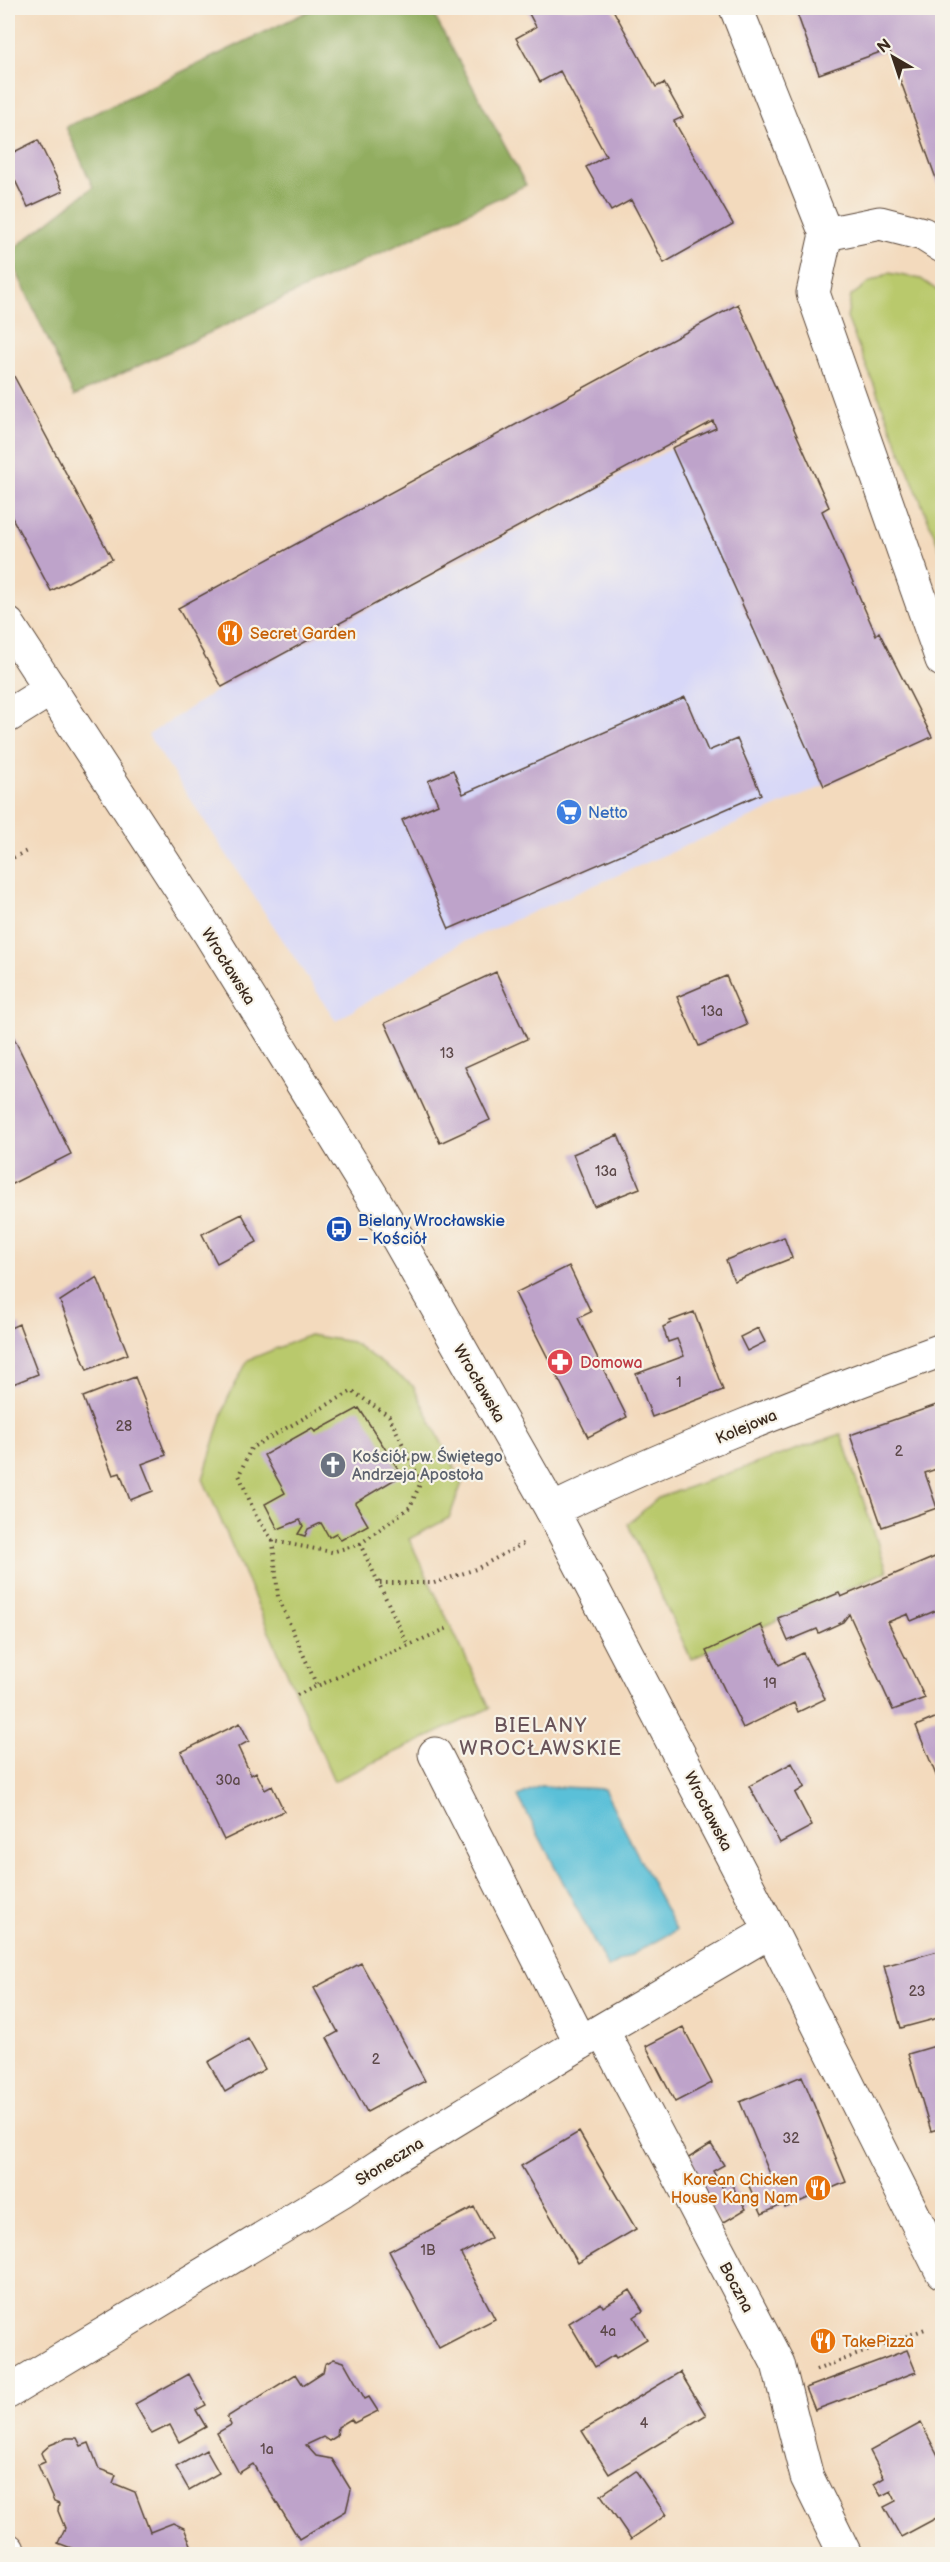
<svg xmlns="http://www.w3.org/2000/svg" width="950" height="2562" font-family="'Balsamiq Sans',sans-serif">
	<rect width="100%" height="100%" fill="#f7f3e8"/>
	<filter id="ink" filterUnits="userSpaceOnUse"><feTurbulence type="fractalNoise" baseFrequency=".0167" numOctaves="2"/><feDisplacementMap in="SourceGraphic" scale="12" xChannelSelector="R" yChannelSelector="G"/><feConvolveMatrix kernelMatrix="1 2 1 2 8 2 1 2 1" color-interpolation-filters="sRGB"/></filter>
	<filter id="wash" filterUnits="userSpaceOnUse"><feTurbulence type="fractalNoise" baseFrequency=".008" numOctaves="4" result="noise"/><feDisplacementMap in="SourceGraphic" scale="24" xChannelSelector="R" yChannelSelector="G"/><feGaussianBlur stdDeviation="1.35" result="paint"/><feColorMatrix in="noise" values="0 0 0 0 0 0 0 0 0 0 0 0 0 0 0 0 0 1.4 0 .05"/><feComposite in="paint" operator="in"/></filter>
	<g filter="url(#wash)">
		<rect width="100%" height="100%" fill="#f3dabd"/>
		<path fill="#d7d7f8" d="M672,448L824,786L461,943L336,1021L148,735L222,687Z"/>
		<path fill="#b9c96c" stroke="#7a7a45" stroke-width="1.5" d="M889,273L921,279L942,294V554L847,318L851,296L870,282Z
			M309,1335L352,1342L413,1386L462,1483L449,1518L409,1539L490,1708L334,1781L203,1479L227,1400L248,1360Z
			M841,1434L887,1571L691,1659L628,1524L658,1498Z"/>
		<path fill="#92ad60" stroke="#666c3f" stroke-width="1.5" d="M315,8H430L526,185L74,396L8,253L93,187L66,127Z"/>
		<path fill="#5ac0d8" stroke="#4a757b" stroke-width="1.5" d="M540,1786L604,1789L676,1930L608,1968L518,1796Z"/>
		<g id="blocks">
			<path fill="#bea3ca" d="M526,8H612L656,87L664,83L683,117L674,121L733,224L664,263L631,200L611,211L586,167L606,156L560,71L540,82L516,38L536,27Z
				M795,8H942V195L889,49L819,74Z
				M38,140L63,191L28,207L8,166V155Z
				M738,304L829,507L822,511L876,635L879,632L932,737L824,786L672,448L716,428L713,421L222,687L178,608Z
				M8,365L112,559L51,591L8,510Z
				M685,697L708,751L737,739L761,794L449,929L402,820L438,804L428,781L453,770L463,794Z
				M496,972L527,1039L465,1067L490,1120L440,1143L385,1023Z
				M726,976L747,1025L699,1046L677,997Z
				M8,1026L71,1154L8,1186Z
				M618,1135L640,1188L594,1206L573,1154Z
				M242,1214L257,1242L217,1263L202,1234Z
				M784,1237L792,1258L734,1281L726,1260Z
				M569,1266L591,1312L578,1318L627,1417L588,1437L515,1293Z
				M97,1277L128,1354L87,1370L60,1301Z
				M694,1312L723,1390L652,1417L636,1374L684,1356L677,1339L668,1342L663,1327L671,1323L670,1321Z
				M19,1324L38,1374L8,1386V1329Z
				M758,1328L765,1342L747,1351L740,1337Z
				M135,1377L166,1455L142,1464L153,1491L130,1500L120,1473L113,1475L83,1397Z
				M942,1403V1467L925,1473L937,1508L882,1527L850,1435Z
				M359,1408L402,1475L355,1503L368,1525L341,1540L336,1533L329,1537L321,1523L308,1529L305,1536L298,1534L303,1526L300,1520L278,1529L265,1504L285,1493L264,1455L312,1428L315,1432Z
				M942,1554V1608L911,1621L908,1614L888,1622L925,1698L893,1710L849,1614L843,1622L819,1633L817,1629L788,1641L778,1618L839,1593L841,1597Z
				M761,1625L779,1665L803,1653L825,1699L798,1712L794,1703L743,1728L706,1651Z
				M942,1715V1790L916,1726Z
				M240,1723L249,1741L238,1747L251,1775L256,1772L265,1790L272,1786L284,1811L224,1840L181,1752Z
				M792,1763L805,1787L795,1793L812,1826L780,1843L749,1786Z
				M942,1950V2017L901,2028L884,1966Z
				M361,1963L425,2081L367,2112L327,2038L338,2032L314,1988Z
				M683,2027L712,2083L675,2102L646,2046Z
				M248,2039L265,2069L225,2092L208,2062Z
				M942,2044V2128L931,2131L908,2054Z
				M802,2076L846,2182L785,2208L784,2204L762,2214L748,2184L770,2174L740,2102Z
				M579,2132L636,2229L578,2263L521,2166Z
				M711,2144L724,2165L713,2171L722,2187L730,2182L746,2209L721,2224L682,2162Z
				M474,2207L491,2238L461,2254L495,2319L439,2348L389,2251Z
				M630,2290L643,2311L634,2317L647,2339L616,2358L614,2355L595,2367L569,2323L601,2303L603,2307Z
				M907,2350L916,2372L815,2410L806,2388Z
				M334,2359L344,2362L365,2399L369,2397L378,2411L354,2423L351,2419L338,2427L337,2436L329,2441L323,2437L306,2445L316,2456L332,2459L351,2490L346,2511L299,2539L253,2464L239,2473L217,2433L231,2425L227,2417L296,2374L303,2385L323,2372L325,2364Z
				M680,2372L706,2415L609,2474L582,2431Z
				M189,2374L206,2405L196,2410L206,2427L179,2442L170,2425L152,2434L135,2404Z
				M921,2423L942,2463V2515L901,2537L884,2507L896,2501L891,2491L881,2496L874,2484L884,2478L870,2451Z
				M67,2438H77L81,2446L89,2443L99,2469L116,2475L113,2483L135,2492L150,2532L173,2523L184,2528L195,2554H76L74,2549L58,2543L65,2528L58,2511L59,2504L54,2502L38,2465L45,2462L41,2453L50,2445Z
				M206,2450L219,2473L189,2490L176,2467Z
				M636,2471L666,2515L631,2539L601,2495Z"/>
		</g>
	</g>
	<g filter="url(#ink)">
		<use href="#blocks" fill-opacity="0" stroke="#574436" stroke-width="1.5"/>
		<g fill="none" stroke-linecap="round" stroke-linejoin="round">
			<defs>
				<path id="minor" d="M736,8L826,234L880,223L923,234L942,246
					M826,234L813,293L942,660
					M8,716L51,689
					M552,1510C679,1449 811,1398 942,1350
					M435,1754L581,2043
					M602,2030L778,2364L807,2477L845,2554
					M8,2392L343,2190L381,2165L602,2030L771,1931
					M8,2550L9,2554"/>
				<path id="major" d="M8,624L210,934L397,1237L552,1510L771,1931L942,2272"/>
			</defs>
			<use href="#minor" stroke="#574436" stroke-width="35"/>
			<use href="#major" stroke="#574436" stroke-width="35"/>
			<path stroke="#574436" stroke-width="4" stroke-dasharray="1.5 4.5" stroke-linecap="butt" d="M8,860L29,850
				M273,1541L278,1597L317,1686
				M360,1544L410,1507L421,1482L389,1416L352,1391L251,1448L239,1475L256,1516L273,1541L332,1552L360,1544L408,1645
				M380,1583H434L476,1569L526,1542
				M297,1695L450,1627
				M816,2370L928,2328"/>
			<use href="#minor" stroke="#fff" stroke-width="33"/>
			<use href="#major" stroke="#fff" stroke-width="33"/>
		</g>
	</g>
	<defs>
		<symbol id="restaurant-disc" viewBox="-11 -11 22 22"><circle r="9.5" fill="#e8710a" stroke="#f7f3e8"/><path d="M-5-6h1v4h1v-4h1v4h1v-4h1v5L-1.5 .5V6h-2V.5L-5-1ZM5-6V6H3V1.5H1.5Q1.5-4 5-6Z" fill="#fff"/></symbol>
		<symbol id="supermarket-disc" viewBox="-11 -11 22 22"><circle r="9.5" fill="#3f7fe0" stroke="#f7f3e8"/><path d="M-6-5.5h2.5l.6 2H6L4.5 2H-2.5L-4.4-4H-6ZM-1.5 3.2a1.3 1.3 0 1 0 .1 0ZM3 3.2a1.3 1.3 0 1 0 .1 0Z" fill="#fff"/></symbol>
		<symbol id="bus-disc" viewBox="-11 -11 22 22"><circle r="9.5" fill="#1a4fb4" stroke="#f7f3e8"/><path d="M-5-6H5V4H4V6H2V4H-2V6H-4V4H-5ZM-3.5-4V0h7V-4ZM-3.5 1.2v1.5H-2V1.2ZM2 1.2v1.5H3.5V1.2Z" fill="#fff"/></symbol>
		<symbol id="pharmacy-disc" viewBox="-11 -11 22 22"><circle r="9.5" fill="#e0444e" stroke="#f7f3e8"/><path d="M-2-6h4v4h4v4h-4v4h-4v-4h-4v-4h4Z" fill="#fff"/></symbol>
		<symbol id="church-disc" viewBox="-11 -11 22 22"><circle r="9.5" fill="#6b7280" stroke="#f7f3e8"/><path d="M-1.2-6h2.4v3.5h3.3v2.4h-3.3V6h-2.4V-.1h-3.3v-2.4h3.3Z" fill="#fff"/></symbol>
	</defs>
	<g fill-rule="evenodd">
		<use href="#restaurant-disc" x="215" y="618" width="30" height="30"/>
		<use href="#supermarket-disc" x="554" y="797" width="30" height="30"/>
		<use href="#bus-disc" x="324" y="1214" width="30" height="30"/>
		<use href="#pharmacy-disc" x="545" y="1347" width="30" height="30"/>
		<use href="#church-disc" x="318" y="1450" width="30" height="30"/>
		<use href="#restaurant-disc" x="803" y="2173" width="30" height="30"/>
		<use href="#restaurant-disc" x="808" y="2326" width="30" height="30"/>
	</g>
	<g text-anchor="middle" stroke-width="4.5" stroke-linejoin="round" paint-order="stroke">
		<g font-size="14" fill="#5c4849">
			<text x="712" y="1016">13a</text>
			<text x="447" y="1058">13</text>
			<text x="606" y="1176">13a</text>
			<text x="679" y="1387">1</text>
			<text x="124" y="1431">28</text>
			<text x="899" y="1456">2</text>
			<text x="770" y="1688">19</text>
			<text x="228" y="1785">30a</text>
			<text x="917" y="1996">23</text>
			<text x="376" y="2064">2</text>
			<text x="791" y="2143">32</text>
			<text x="428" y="2255">1B</text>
			<text x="608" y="2336">4a</text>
			<text x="644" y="2428">4</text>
			<text x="267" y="2454">1a</text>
		</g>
		<g font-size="16" fill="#c56008" stroke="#f7f3e8" text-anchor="start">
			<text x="250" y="639">Secret Garden</text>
			<text x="798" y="2185" text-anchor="end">Korean Chicken<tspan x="798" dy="18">House Kang Nam</tspan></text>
			<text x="842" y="2347">TakePizza</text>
		</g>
		<g font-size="16" fill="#366cbe" stroke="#f7f3e8" text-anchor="start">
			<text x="588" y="818">Netto</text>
		</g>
		<g font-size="16" fill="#3b2a1e" stroke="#f7f3e8">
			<text transform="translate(229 966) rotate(58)" y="6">Wrocławska</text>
			<text transform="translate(480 1383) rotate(60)" y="6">Wrocławska</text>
			<text transform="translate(746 1426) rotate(-23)" y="6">Kolejowa</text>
			<text transform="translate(709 1811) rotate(63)" y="6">Wrocławska</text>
			<text transform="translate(389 2161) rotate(-32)" y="6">Słoneczna</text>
			<text transform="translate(737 2287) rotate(62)" y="6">Boczna</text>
		</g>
		<g font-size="16" fill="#164399" stroke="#f7f3e8" text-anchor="start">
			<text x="358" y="1226">Bielany Wrocławskie<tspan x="358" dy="18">– Kościół</tspan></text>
		</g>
		<g font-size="16" fill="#be3a42" stroke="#f7f3e8" text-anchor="start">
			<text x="580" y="1368">Domowa</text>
		</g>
		<g font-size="16" fill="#5b616d" stroke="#f7f3e8" text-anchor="start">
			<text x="352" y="1462">Kościół pw. Świętego<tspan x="352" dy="18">Andrzeja Apostoła</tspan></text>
		</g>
		<g font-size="20" letter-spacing="1.5" fill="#69545a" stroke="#f7f3e8">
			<text x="541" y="1732">BIELANY<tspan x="541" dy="23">WROCŁAWSKIE</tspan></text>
		</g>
	</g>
	<rect width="950" height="2562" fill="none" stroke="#f7f3e8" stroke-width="30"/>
	<g transform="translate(893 57) rotate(321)" stroke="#f7f3e8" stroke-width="4.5" paint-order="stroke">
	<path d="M0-4.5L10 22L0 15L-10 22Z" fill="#3b2a1e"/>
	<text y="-9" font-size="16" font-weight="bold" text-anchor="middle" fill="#3b2a1e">N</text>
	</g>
</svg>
